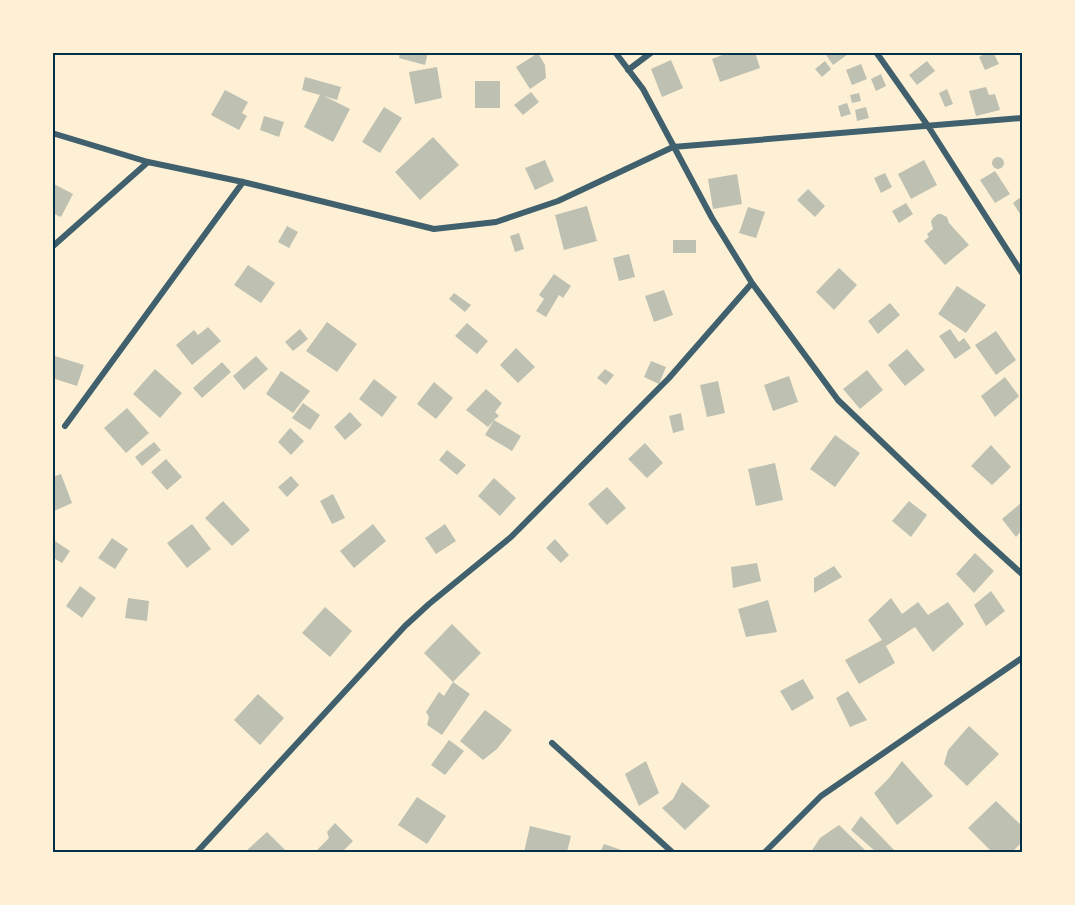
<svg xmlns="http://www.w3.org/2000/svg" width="1075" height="905" font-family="'Noto Sans',sans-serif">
	<rect width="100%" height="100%" fill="#fdf0d5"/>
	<path fill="#bec0b2" d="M400,52H428L425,65L399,58Z
		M730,52H755L760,68L720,82L712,59Z
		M824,52H851L833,65Z
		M988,52H993L999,64L985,70L979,57Z
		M538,53L545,65L546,78L530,89L516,67Z
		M671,60L683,88L662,97L651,69Z
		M825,61L831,69L822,77L815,69Z
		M927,61L935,71L917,85L909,75Z
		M861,64L867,79L852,85L846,70Z
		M437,67L442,98L415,104L409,72Z
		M881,74L886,86L876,91L871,79Z
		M305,77L341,87L337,100L324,96L350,109L333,142L304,127L320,95L302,90Z
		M475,81H500V108H475Z
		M986,87L989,95L995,94L1000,110L976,116L969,91Z
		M947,89L953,104L945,107L939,93Z
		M225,90L248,102L242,113L247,116L239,130L211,115Z
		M531,92L539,102L523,115L514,105Z
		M859,93L861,101L852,103L850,95Z
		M847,103L851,114L841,117L838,106Z
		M384,107L402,118L380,153L362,142Z
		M866,107L869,118L857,121L855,110Z
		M264,116L284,122L279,137L260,130Z
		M433,137L459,165L420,200L395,172Z
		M992 163a6 6 0 1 1 12 0a6 6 0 1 1-12 0Z
		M545,160L554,181L535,190L525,168Z
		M924,160L937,185L911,199L898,174Z
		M995,171L1010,194L995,203L980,180Z
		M885,173L892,187L881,193L874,178Z
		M737,174L742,204L713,209L708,179Z
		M52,183L73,194L61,217L52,213Z
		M808,189L825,206L815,217L797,200Z
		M1022,196V217L1013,203Z
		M906,203L913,214L899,223L892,211Z
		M587,206L597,241L564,250L555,215Z
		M748,207L765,212L756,238L739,233Z
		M938,214H941L947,217L949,223L969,245L945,265L924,241L929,237L927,234L933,229L931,222L932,219Z
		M287,226L298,232L289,248L278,242Z
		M519,233L524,249L515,252L510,236Z
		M673,240H696V253H673Z
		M629,254L635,277L619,281L613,258Z
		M248,265L275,283L261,303L234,285Z
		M839,268L857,285L834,310L816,292Z
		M554,274L571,286L563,298L559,295L546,317L536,311L544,299L539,295Z
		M957,286L986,305L966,333L938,314Z
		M664,290L673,315L654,322L645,296Z
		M454,293L471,305L465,312L449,299Z
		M890,303L900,315L878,334L868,321Z
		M327,322L357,344L337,372L306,351Z
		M467,323L488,341L477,354L455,336Z
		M208,327L221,341L192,365L176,345L194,330L198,335Z
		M300,329L308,339L293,351L285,342Z
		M950,329L959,342L964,338L971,348L955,359L939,336Z
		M996,331L1016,360L996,375L975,345Z
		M516,348L535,367L518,383L500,365Z
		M907,349L925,370L905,386L888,365Z
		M55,356L84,365L77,386L52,378V362Z
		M256,356L268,369L244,390L233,376Z
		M651,361L666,367L659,384L644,377Z
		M222,362L231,372L202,398L193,388Z
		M155,369L182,393L160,418L133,394Z
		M605,369L614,375L606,385L597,378Z
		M867,370L883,390L860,409L843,389Z
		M281,371L310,391L293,413L266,394Z
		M789,376L798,402L773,411L764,385Z
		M1005,377L1019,396L995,417L981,396Z
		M374,379L397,397L382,417L359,399Z
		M718,381L725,413L707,417L700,385Z
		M434,382L453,398L436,419L417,404Z
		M486,389L502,403L495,412L499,416L495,419L488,427L466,410Z
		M303,403L320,415L310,430L292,418Z
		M127,408L149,433L126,453L104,428Z
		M350,412L362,425L345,440L334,427Z
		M681,413L684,430L673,433L669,416Z
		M494,420L521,436L512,451L485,435Z
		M290,428L304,441L291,455L278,442Z
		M835,435L860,453L835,487L810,469Z
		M154,442L161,450L142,466L135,457Z
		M645,443L663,463L647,478L628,459Z
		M991,445L1011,467L992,485L971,466Z
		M447,450L466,465L457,475L439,460Z
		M166,459L182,477L167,490L151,472Z
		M775,463L783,500L756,506L748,469Z
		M61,474L72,503L52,512V477Z
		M291,476L299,485L287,497L278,487Z
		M494,478L516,498L500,516L478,496Z
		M607,487L626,508L607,525L588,504Z
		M333,494L345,518L332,524L320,501Z
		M223,501L250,530L232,546L205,518Z
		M909,501L927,515L911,537L892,521Z
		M1021,503L1022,530L1016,537L1002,519Z
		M192,524L211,549L187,568L167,543Z
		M373,524L386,541L354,568L340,551Z
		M445,524L456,541L436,554L425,538Z
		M112,538L128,549L115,569L98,558Z
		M52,539L70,551L62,563L52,557Z
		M555,539L569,555L561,563L546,548Z
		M975,553L994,571L974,593L956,574Z
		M757,563L761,581L733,588L731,567Z
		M834,566L842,577L814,593V578Z
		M80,586L96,598L82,618L66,606Z
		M991,591L1005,611L986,626L974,605Z
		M128,598L149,601L147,621L125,618Z
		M891,598L902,614L918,602L928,615L948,602L964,624L933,652L915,627L886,646L895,663L859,684L845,660L882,640L868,620Z
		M768,600L777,632L746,637L738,609Z
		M325,607L352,631L330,657L302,633Z
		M452,624L481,653L453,682L424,653Z
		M803,679L814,698L792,711L780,691Z
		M453,682L470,694L442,735L427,725L429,717L426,712L439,692L444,696Z
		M848,691L867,720L850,727L836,698Z
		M258,694L284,718L260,745L234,720Z
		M485,710L512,730L497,749L483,760L460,741Z
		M969,726L999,754L967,786L944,764L948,750Z
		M449,740L464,751L445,775L431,765Z
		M646,761L659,793L639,806L625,774Z
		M902,761L933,796L897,825L874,793L889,778Z
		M682,782L710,806L685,830L662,808L673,799Z
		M417,797L446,816L427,844L398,825Z
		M996,801L1022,826V842L1012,852H992L968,828Z
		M861,816L896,852H876L851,830Z
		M335,823L353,841L342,852H315L329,838L327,832Z
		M839,825L867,852H811L820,838Z
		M530,826L571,836L567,852H524Z
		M267,832L287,852H245Z
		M604,844L627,852H600Z"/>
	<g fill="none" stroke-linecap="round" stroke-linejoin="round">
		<path stroke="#3f606c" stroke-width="6" d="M615,52L643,89L712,218L752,283L838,400L978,534L1022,574
			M876,52L928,126L1022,273
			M628,70L652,52
			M52,133L148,162L243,182L434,229L496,222L558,201L673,147L1022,118
			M52,247L148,162
			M65,426L243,182
			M552,743L672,852
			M197,852L405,626L429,604L511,537L669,378L752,283
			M765,852L821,796L1022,658"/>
	</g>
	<rect width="1075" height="905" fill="none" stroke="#fdf0d5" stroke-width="108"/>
	<rect x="54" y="54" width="967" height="797" fill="none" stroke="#003049" stroke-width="2"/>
</svg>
